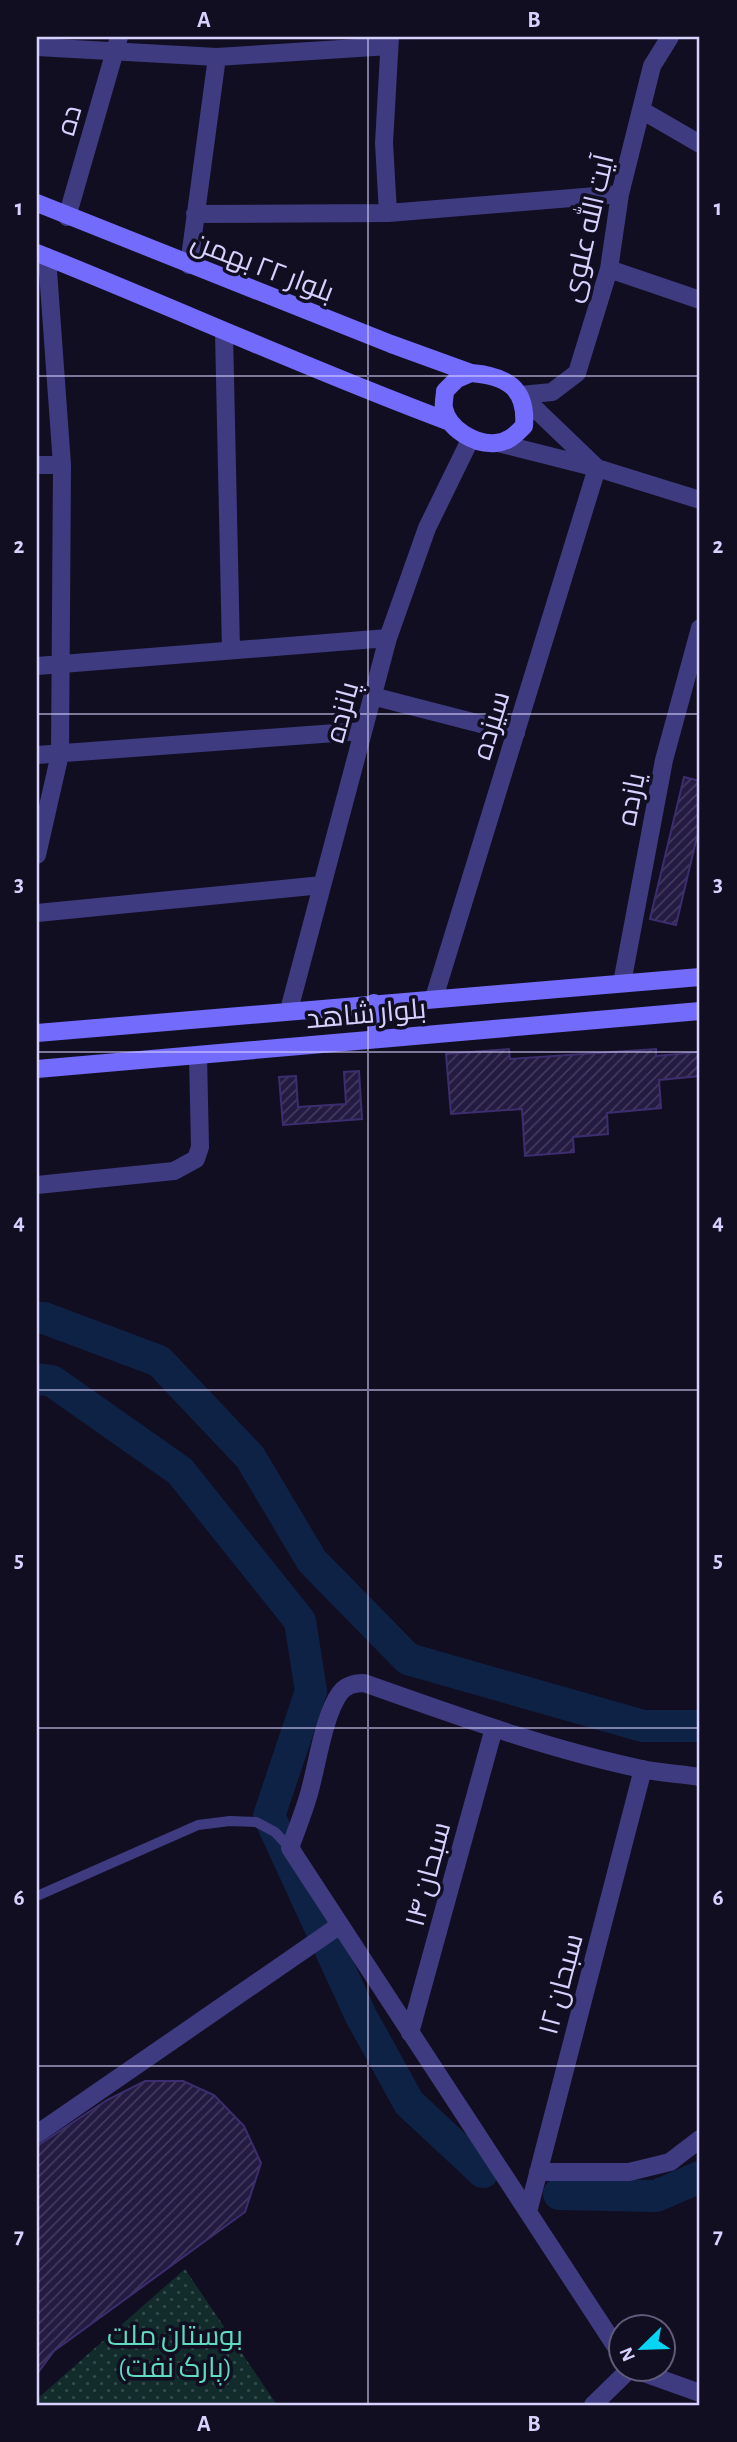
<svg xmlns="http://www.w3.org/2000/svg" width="737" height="2442" font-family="'Alegreya Sans',Cairo,sans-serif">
	<defs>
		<pattern id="park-dots" width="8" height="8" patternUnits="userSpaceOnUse" patternTransform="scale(1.75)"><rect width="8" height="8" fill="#122c2c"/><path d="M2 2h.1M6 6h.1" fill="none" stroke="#344a4c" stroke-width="1.8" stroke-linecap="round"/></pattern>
		<pattern id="building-hatch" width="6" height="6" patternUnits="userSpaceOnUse" patternTransform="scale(1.75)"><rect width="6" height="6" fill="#241b42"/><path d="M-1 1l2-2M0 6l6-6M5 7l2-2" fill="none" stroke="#433b5e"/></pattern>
	</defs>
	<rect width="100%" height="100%" fill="#120e22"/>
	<path fill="url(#park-dots)" d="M185,2269L277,2405H37V2399Z"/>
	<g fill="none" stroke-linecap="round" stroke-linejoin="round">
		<path stroke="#0e2246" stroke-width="32" d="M37,1318H44L159,1361L250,1457L312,1561L408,1659L643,1726H700
			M37,1379L52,1381L180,1471L300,1621L311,1691L269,1816L361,2016L409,2103L483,2172
			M559,2194L656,2196L700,2177"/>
	</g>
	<path fill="url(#building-hatch)" stroke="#3c2e6e" stroke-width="2" d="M684,777L700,781V824L676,925L650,919Z
		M509,1049L510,1059L656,1049V1056L700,1052V1076L659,1080L661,1108L607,1113L608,1134L573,1137L574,1152L525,1156L522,1109L451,1114L446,1054Z
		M359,1071L362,1119L283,1125L279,1077L296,1076L298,1107L346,1104L344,1072Z
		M145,2081H183L214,2095L244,2126L261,2163L245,2212L54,2351L37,2374V2146L107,2100Z"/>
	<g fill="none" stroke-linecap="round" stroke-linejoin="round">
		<path stroke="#3f3b80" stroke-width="10" d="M37,1896L198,1825L230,1821L256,1822L275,1832L290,1848"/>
		<path stroke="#3f3b80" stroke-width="18" d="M37,47L217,57L389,46
			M643,111L700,144
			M388,213L384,143L390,37
			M195,214L388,213L620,194
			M67,217L119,37
			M189,265L217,57
			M609,269L700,300
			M224,332L231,650
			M521,395L552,392L577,373L609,269L620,194L652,66L670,37
			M37,465H62
			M37,666L388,638
			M372,696L516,733
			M37,755L363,731
			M37,855L60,754L62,465L47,257
			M37,913L322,885
			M622,983L664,760L700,628
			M434,998L597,468
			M289,1010L388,638L427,528L471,438
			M37,1185L174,1171L196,1159L200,1147L198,1055
			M410,2033L494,1728
			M37,2134L340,1925
			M538,2172H629L670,2162L700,2139
			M528,2212L643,1769
			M622,2356L290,1848C296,1831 303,1814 308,1797C317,1768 323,1716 340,1693C346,1685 354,1683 364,1683C455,1715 547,1749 642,1769C661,1773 681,1774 700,1777
			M630,2368L700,2393"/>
		<path stroke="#3f3b80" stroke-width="18" d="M521,395L597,468
			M498,443L597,468L700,500
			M593,2405L630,2369"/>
		<path stroke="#736bfb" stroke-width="18" d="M37,203L391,344L471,373
			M37,253C175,308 310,370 450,422
			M471,373C507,376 527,388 524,426C516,434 509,442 496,443C475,445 448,429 444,408C443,402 445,396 445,391L457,379Z
			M374,1003L378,1039
			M37,1033L700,977
			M37,1069L700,1011"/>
	</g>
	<path fill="none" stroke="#d7d1fe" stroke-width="2" stroke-opacity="0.55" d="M368,37V2405M37,376H700M37,714H700M37,1052H700M37,1390H700M37,1728H700M37,2066H700"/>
	<g text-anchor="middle" stroke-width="7" stroke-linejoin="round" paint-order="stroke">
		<g font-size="28" fill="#d7d1fe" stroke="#120e22">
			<text transform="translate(68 120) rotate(-74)" y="10">ده</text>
			<text transform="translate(587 228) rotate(-77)" y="10">آیت الله علوی</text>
			<text transform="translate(263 266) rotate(21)" y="10">بلوار ۲۲ بهمن</text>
			<text transform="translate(341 712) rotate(-75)" y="10">پانزده</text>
			<text transform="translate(490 725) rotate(-73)" y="10">سیزده</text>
			<text transform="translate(630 799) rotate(-79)" y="10">یازده</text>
			<text transform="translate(366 1013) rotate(-5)" y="10">بلوار شاهد</text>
			<text transform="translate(427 1874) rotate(-75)" y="10">سبحان ۱۴</text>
			<text transform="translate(560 1984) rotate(-75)" y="10">سبحان ۱۲</text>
		</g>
		<g font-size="28" fill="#5fdbc0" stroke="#120e22">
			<text x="175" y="2345">بوستان ملت<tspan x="175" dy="32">(پارک نفت)</tspan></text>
		</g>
	</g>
	<rect width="737" height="2442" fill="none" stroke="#120e22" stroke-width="77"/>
	<g transform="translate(642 2348) rotate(247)"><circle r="33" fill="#120e22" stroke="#615c7a" stroke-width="2"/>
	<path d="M0-5L12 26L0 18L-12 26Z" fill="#07d5f3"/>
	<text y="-10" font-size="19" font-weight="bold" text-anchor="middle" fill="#d7d1fe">N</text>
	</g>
	<rect x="38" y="38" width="660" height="2366" fill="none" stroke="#d7d1fe" stroke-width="2.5"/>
	<g font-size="23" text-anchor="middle" font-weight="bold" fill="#d7d1fe">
		<text x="204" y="27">A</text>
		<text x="534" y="27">B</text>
		<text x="19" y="215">1</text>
		<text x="718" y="215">1</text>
		<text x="19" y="553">2</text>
		<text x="718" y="553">2</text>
		<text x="19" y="891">3</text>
		<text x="718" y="891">3</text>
		<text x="19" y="1229">4</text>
		<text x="718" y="1229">4</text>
		<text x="19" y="1567">5</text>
		<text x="718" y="1567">5</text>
		<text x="19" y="1905">6</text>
		<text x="718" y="1905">6</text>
		<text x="19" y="2243">7</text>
		<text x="718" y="2243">7</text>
		<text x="204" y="2431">A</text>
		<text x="534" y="2431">B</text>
	</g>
</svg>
